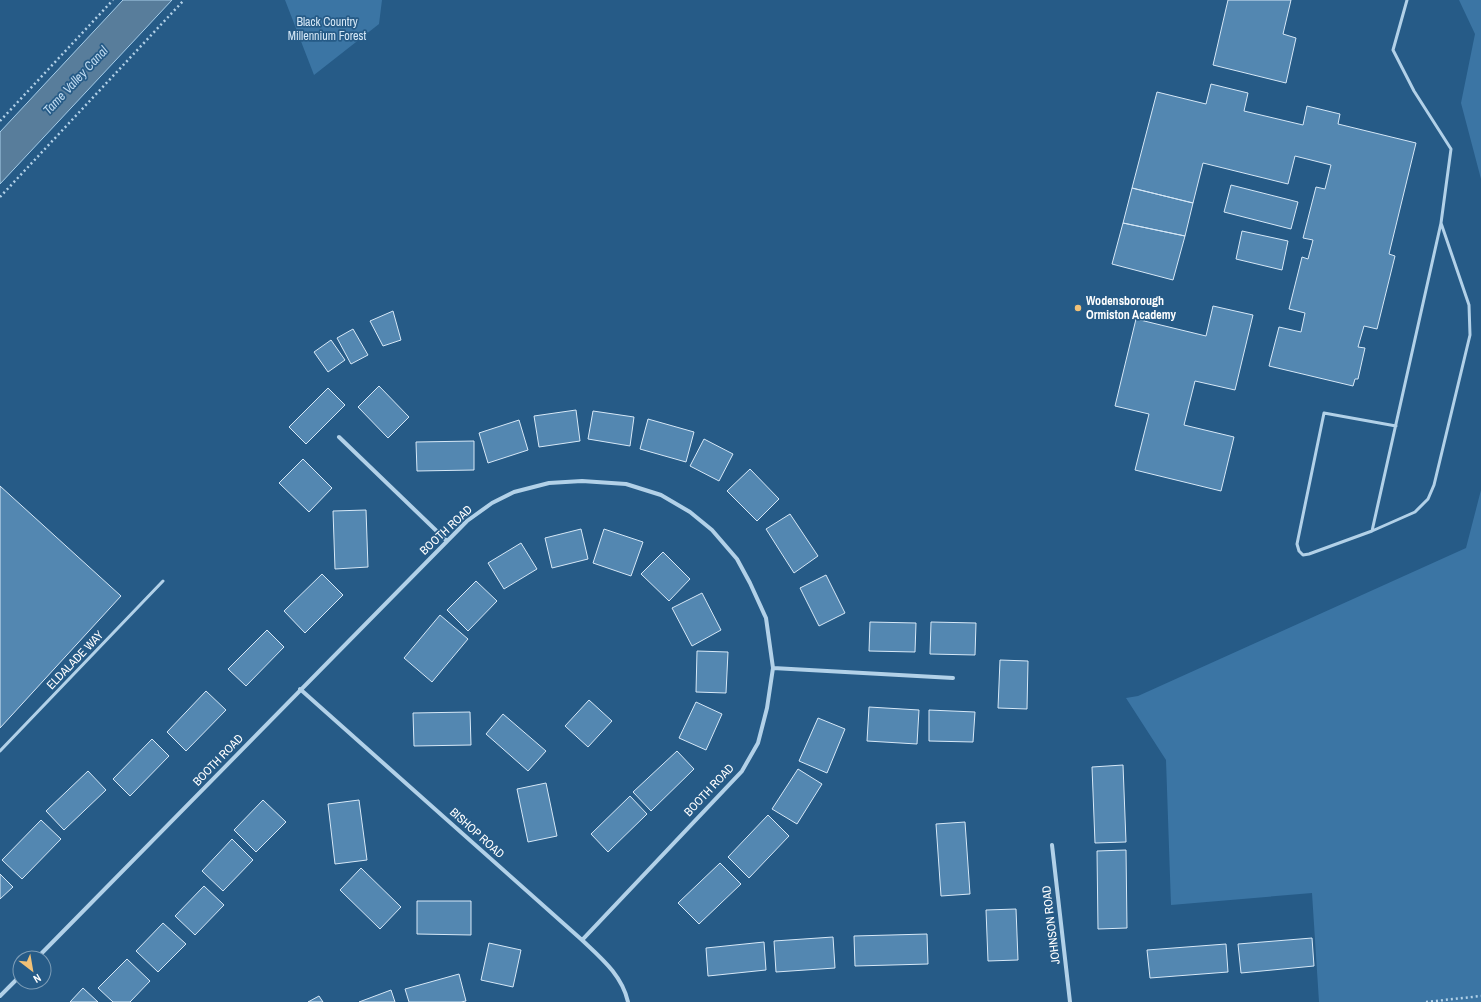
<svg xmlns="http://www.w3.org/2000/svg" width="1481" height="1002" font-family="'Archivo Narrow',sans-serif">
	<rect width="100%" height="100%" fill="#265b87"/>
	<path fill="#3b75a4" d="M285,0H382L379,24L314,75Z
		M1459,0H1481V179L1461,103L1475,34Z
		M1481,490V1002H1319L1312,893L1171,905L1166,760L1126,698L1138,696L1466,548Z"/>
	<path fill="#587d9b" stroke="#a6cde9" d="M123,0H172L0,184V132Z"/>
	<path fill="#5387b1" stroke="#d6e8f7" d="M1228,0H1291L1283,34L1296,38L1286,83L1213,65Z
		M1211,84L1248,93L1244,111L1303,125L1307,106L1340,114L1338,124L1416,143L1389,254L1395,256L1377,329L1364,326L1358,347L1365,348L1358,379H1355L1353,386L1269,366L1279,327L1301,332L1305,313L1289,309L1302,257L1308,259L1313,240L1303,238L1316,187L1325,189L1331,165L1295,156L1288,184L1203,163L1193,203L1132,188L1157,92L1206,104Z
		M1231,185L1298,202L1291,229L1224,212Z
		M1132,188L1193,203L1185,236L1123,223Z
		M1123,223L1185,236L1173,280L1112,264Z
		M1242,231L1288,241L1282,270L1236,259Z
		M1213,306L1253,315L1235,390L1195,381L1184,425L1234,437L1221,491L1135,470L1149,414L1115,406L1136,319L1206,336Z
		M393,311L401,340L383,346L370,321Z
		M353,329L368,355L351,364L337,338Z
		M331,340L345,360L328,372L314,352Z
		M379,386L409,417L388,438L358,407Z
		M328,388L345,405L306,444L289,427Z
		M576,410L580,441L539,447L534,416Z
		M593,411L634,417L630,446L588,439Z
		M648,419L694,432L686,462L640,449Z
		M519,420L528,450L488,463L479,433Z
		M704,439L733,454L719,481L690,466Z
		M474,441V470L417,471L416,442Z
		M303,459L332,488L309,512L279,483Z
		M750,469L779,499L757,521L727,491Z
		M0,486L121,596L0,728Z
		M366,510L368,567L335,569L333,511Z
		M790,514L818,556L794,573L766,529Z
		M581,529L588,559L552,568L545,538Z
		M604,529L643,542L631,576L593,563Z
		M521,543L537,569L504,589L488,563Z
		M663,552L690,579L669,601L641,574Z
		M322,574L343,595L305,633L284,611Z
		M826,575L845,613L819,626L800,588Z
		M476,581L497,601L468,631L447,610Z
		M702,593L721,630L692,646L672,608Z
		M440,615L468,639L432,682L404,658Z
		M870,622L916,623L915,652L869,651Z
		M931,622L976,623L975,655L930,654Z
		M267,630L284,647L246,686L228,669Z
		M697,651L728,652L726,693L696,692Z
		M1000,660L1028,661L1027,709L998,708Z
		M206,691L226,710L186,751L167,732Z
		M589,700L612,721L588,747L565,726Z
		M696,702L722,714L706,750L679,738Z
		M869,707L919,710L917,744L867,741Z
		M929,710L975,712L973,742L929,741Z
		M470,712L471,745L414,746L413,713Z
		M503,714L546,751L528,771L486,734Z
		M818,718L845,729L827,773L799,761Z
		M152,739L169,756L130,796L113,779Z
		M677,751L694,769L651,811L633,792Z
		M1123,765L1126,842L1095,843L1092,767Z
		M798,769L822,784L797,824L772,809Z
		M88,771L106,790L64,830L46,811Z
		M546,783L557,836L528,842L517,789Z
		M630,796L647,814L608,852L591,834Z
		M263,800L286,822L256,852L234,830Z
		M359,800L367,860L335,864L328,804Z
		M768,815L789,836L749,878L728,857Z
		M41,820L61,839L22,879L2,860Z
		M965,822L970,894L941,896L936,824Z
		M232,839L253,860L223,891L202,871Z
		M1126,850L1127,928L1098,929L1097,851Z
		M720,863L741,884L699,924L678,903Z
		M361,868L401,907L380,929L340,890Z
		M0,874L13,887L0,899Z
		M204,886L224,905L195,935L175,916Z
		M417,901H471V935L417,934Z
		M1016,909L1018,960L988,961L986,910Z
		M163,923L186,944L158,972L136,951Z
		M927,934L928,964L855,966L854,936Z
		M833,937L835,968L776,972L774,941Z
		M1312,938L1314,966L1241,973L1238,944Z
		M764,942L766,970L708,976L706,948Z
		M489,943L521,950L513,987L481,980Z
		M1226,944L1228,972L1150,978L1147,950Z
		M127,959L150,981L130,1002H113L98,988Z
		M459,974L466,1001L461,1002H409L405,989Z
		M83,988L98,1002H70Z
		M391,990L395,1002H359Z
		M319,996L323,1002H308Z"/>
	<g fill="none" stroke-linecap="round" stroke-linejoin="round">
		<path stroke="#b2d1e8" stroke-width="2.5" stroke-dasharray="2 3" stroke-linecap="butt" d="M0,121L113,0
			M0,197L184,0
			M1426,1002L1481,996"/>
		<path stroke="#b2d1e8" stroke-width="3" d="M1396,426L1324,413L1297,544L1299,551L1303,555L1309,554L1372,531L1415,512L1428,499L1434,485L1470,335L1469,305L1441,223
			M1372,531L1441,223L1451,149L1414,91L1393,50L1407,0
			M0,751L163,581"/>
		<path stroke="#b2d1e8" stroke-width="4" d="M339,437L447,541
			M773,668L953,678
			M300,689L582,940C601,958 622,975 628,1002
			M1052,845L1070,1002
			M37,958L467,521L492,503L514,492L549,483L582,481L626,484L661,495L690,512L712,530L737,559L750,583L766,618L773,668L767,708L758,743L742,771L582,940
			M0,996L20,976"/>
	</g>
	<circle fill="#f1c177" stroke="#265b87" stroke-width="1.5" cx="1078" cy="308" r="4"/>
	<g text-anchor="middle" stroke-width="3.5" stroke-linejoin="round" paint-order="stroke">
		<g font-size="12" fill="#d6e8f7" stroke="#265b87">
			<text x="327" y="26">Black Country<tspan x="327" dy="14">Millennium Forest</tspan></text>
		</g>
		<g font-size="12" font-weight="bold" fill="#fff" stroke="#265b87" text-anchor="start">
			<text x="1086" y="305">Wodensborough<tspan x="1086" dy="14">Ormiston Academy</tspan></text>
		</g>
		<g font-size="12" fill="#fff" stroke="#265b87">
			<text transform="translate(446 530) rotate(-43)" y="4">BOOTH ROAD</text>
			<text transform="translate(75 660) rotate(-46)" y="4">ELDALADE WAY</text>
			<text transform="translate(218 760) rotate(-46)" y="4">BOOTH ROAD</text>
			<text transform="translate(709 790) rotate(-47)" y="4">BOOTH ROAD</text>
			<text transform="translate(477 833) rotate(42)" y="4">BISHOP ROAD</text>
			<text transform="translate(1051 925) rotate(-97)" y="4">JOHNSON ROAD</text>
		</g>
		<g font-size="13" font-style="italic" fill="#bedaf0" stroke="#265b87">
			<text transform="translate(75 80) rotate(-47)" y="5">Tame Valley Canal</text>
		</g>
	</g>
	<g transform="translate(32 970) rotate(149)"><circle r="19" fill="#265b87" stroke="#7d9db7"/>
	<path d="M0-3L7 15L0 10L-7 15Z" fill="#f1c177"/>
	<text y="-6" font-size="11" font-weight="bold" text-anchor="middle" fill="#ffffff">N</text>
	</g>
</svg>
